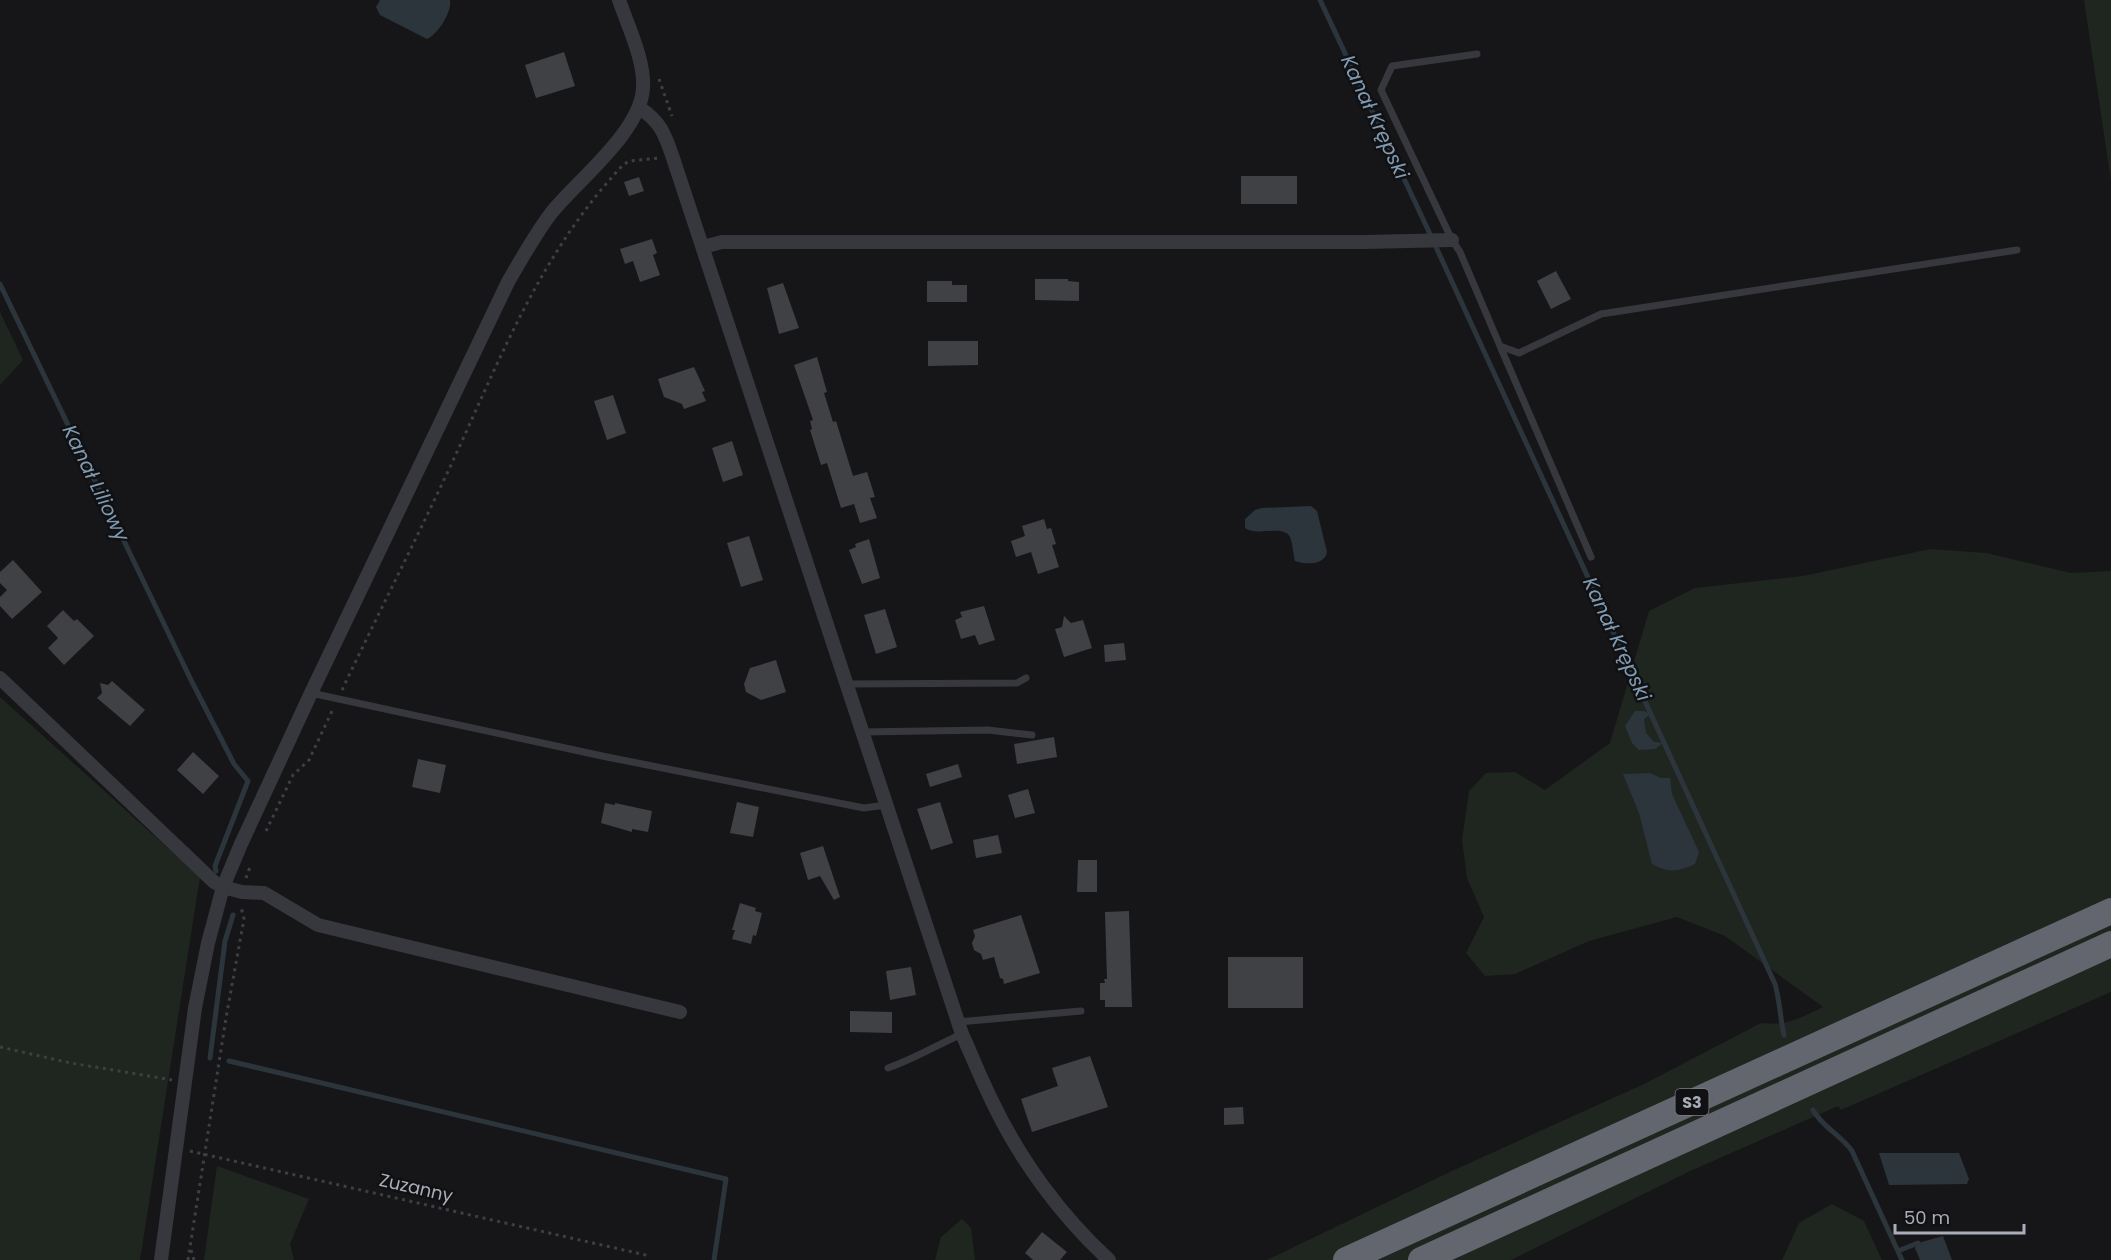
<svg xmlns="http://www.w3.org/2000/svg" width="2111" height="1260" font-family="Poppins,sans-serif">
	<rect width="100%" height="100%" fill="#161618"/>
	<path fill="#1e261f" d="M2084,0H2111V181Z
		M0,312L23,360L0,385Z
		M1930,549L1986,553L2071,573L2111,571V992L1841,1110L1838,1106L1688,1172L1511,1260H1267L1454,1170L1644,1084L1761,1023C1787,1026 1800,1018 1823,1007L1725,936L1677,917L1589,941L1515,974L1485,976L1466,953L1484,917L1467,878L1462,840L1469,791L1486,773L1515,772L1545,790L1610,743L1649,611L1695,588L1803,576Z
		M0,697L200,877L140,1260H0Z
		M217,1166L309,1199L290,1244L294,1260H204Z
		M1832,1204L1864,1221L1882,1260H1782L1799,1223Z
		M962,1219L971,1228L975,1260H935L941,1237Z"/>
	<path fill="#2c353c" d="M380,0H450C452,12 438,34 427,39L380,15L376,7Z
		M1311,506L1317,511L1327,552C1325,565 1306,565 1295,561C1293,554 1293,544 1290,537C1283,524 1257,537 1245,528V519L1255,510L1262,508Z
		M1635,711H1644L1650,714L1644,719L1646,733L1654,742L1663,743L1655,749L1639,750L1632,743L1625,726Z
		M1650,773L1661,778H1670L1672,794L1699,852L1695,864C1678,872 1667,873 1652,864L1639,813L1623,774Z
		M1879,1153H1959L1969,1179L1967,1184L1889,1185Z
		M1943,1236L1952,1260H1920L1915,1248L1918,1243Z"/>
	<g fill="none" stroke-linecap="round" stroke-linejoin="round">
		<path stroke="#2c353c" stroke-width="5" d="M1320,0L1430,234
			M1436,247L1775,984C1780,1001 1780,1018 1784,1035
			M0,284L192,682L234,764L248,781L215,866L216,871
			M210,1058L225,941L233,915
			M229,1061L726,1179L714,1260
			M1813,1110C1822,1127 1841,1135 1852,1151L1902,1260
			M1898,1251L1918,1243"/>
	</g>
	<path fill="#404145" d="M564,52L575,86L536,98L525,65Z
		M1241,176H1297V204H1241Z
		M639,177L644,191L629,196L624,182Z
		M652,239L657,253L653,255L660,275L640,282L633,261L625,264L620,249Z
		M1556,271L1571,299L1551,309L1537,281Z
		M1035,279H1068V281L1079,282V301L1035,300Z
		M927,281H952V285H967V302H927Z
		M783,283L799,328L779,334L767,288Z
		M928,341H978V365L928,366Z
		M817,357L827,392L824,393L833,422L836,421L853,476L867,472L875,497L870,498L877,518L860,523L854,504L841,508L827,463L821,465L810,430L812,429L810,421L813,420L794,365Z
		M694,367L705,391L702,392L706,401L684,409L682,404L664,397L658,379Z
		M613,395L626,433L607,440L594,401Z
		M732,441L743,475L723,482L712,448Z
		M1044,519L1047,529L1051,528L1056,544L1052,545L1059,567L1038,574L1031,552L1016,557L1011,541L1025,536L1022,526Z
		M749,536L763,580L741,587L727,543Z
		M869,539L880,578L862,584L849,550L856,547L855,544Z
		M13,560L42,592L12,619L0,606V597L7,590L0,583V572Z
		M984,606L995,640L979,645L975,635L961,639L955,620L962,617L960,612Z
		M885,609L897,647L876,654L864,615Z
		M63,610L74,621L77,619L94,636L64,665L48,648L58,638L47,626Z
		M1064,616L1071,623L1083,620L1092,648L1064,657L1055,629L1062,627Z
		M1124,643L1126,660L1105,662L1104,645Z
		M776,660L786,692L761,700L746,692L744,684L750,668Z
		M112,681L145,710L130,726L97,698L102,693L100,683L108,685Z
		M1054,737L1057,757L1017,764L1014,744Z
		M193,752L219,776L203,794L177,770Z
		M418,759L446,765L440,793L412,787Z
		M958,764L962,777L930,787L926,774Z
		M1028,789L1035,813L1015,818L1008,795Z
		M737,802L759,807L753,837L730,833Z
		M940,802L953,843L931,850L917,809Z
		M605,803L615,805V803L652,811L648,832L632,829V832L601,823Z
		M998,835L1002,853L976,858L973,840Z
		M823,846L840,897L834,900L820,876L808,880L800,853Z
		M1078,860H1097V892H1077Z
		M740,903L756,908L755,911L762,913L756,936L753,935L751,944L732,939L735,930H732Z
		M1129,911L1132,1007H1105V1000H1100V983H1105L1104,979H1107L1105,912Z
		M1021,915L1040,973L1004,984L1003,979L1000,978L994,957L983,960L981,954L974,950L972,943L975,936L973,930Z
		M1228,957H1303V1008H1228Z
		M911,967L916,995L890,1000L886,971Z
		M850,1011L892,1012V1033L850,1032Z
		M1090,1056L1108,1107L1032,1132L1021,1099L1058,1086L1052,1068Z
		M1243,1107L1244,1124L1224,1125V1108Z
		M1042,1232L1067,1252L1060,1260H1033L1025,1253Z"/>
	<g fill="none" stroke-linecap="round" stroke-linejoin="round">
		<path stroke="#3d3f44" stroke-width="3" stroke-dasharray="3 4.5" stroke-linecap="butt" d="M659,79L672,116
			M342,690C380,610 420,532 457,452C504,349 544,249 623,165L629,161L659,158
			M266,831L293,775L309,760L333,709
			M246,878L251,864
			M0,1047L71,1063L172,1080
			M190,1151L650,1256
			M191,1250L194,1260
			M188,1260L226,1018L244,919L241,907"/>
		<path stroke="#37383d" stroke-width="7" d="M1477,54L1392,66L1381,90L1452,240L1460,252L1500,346L1519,353L1601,314L2017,250
			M1500,346L1591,557
			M846,684L1017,683L1026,678
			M311,693L607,757L864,808L886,805
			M861,732L988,730L1032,735
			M958,1022L1081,1011
			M888,1068C914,1059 937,1045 962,1034"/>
		<path stroke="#37383d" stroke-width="14" d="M640,108C660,122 664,132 672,155L962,1034C972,1056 981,1079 992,1101C1020,1160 1061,1216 1109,1260
			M703,247L722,242H1365L1452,240
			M0,678L214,882L223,887L242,892L264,893L318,925L680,1012
			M161,1260L195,1008L208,943L223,887L241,844L311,693L508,282C522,258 535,234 552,212C579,179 641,131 643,88C645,61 628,26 619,0"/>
		<path stroke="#63666e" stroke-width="26" d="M1346,1260L2111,911
			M1421,1260L2111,944"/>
	</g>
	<g text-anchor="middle" stroke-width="5" stroke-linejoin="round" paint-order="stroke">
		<rect fill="#111113" stroke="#7b7e86" stroke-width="1.5" x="1675.5" y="1089" width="33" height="26" rx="4.5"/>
		<g font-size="16" font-weight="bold" fill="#a8adb8">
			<text x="1692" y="1108">S3</text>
		</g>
		<g font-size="18" fill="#a8adb8" stroke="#111113">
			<text transform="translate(416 1188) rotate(13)" y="6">Zuzanny</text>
		</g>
		<g font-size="20" font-style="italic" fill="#7f9bb3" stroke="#111113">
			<text transform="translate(1375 117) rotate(65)" y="7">Kanał Krępski</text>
			<text transform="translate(96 483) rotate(64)" y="7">Kanał Liliowy</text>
			<text transform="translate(1617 639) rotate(65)" y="7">Kanał Krępski</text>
		</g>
	</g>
	<path d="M1895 1224v9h129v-9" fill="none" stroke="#a8adb8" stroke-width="3"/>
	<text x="1904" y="1224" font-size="18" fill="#a8adb8" stroke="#111113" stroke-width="4.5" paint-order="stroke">50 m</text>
</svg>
